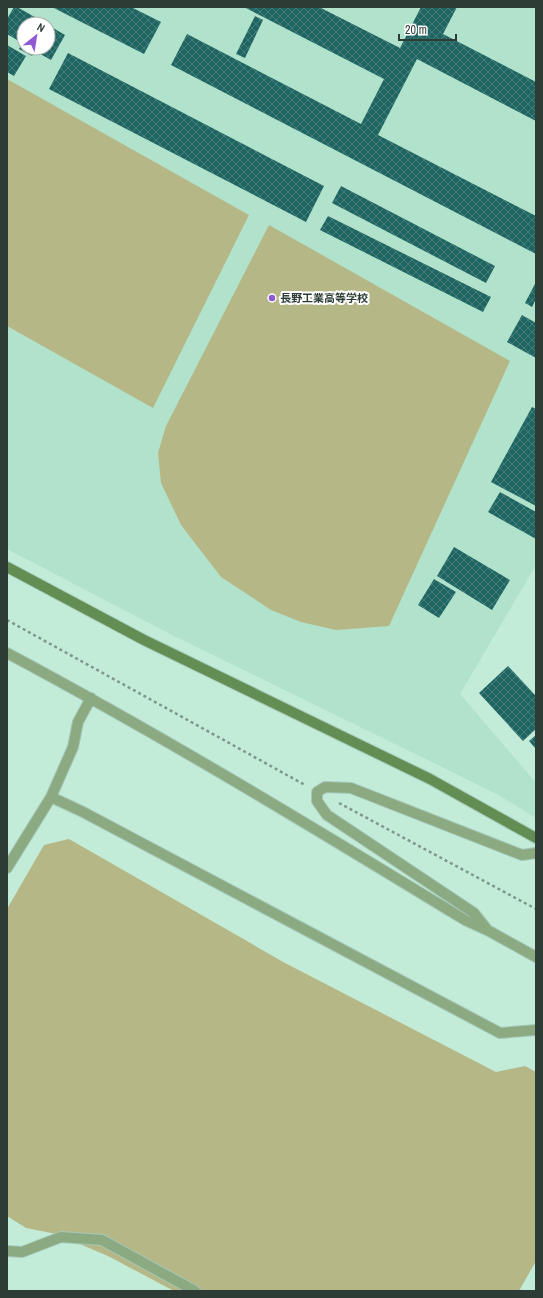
<svg xmlns="http://www.w3.org/2000/svg" width="543" height="1298" font-family="'Archivo Narrow','Noto Sans JP',sans-serif">
	<defs>
		<pattern id="building-cross-hatch" width="8" height="8" patternUnits="userSpaceOnUse"><rect width="8" height="8" fill="#1f6562"/><path d="M0 0l8 8M0 8l8-8" fill="none" stroke="#477d7a"/></pattern>
	</defs>
	<rect width="100%" height="100%" fill="#c2ebd8"/>
	<path fill="#b1e2cb" fill-rule="evenodd" d="M7,7H536V565L460,694L536,783V818L497,794L172,635L7,549ZM24,24H48V48H24Z"/>
	<path fill="#b5b886" d="M7,79L249,215L153,408L7,326Z
		M269,225L510,361L389,626L336,630L301,622L271,610L221,577L181,525L161,483L158,453L166,426Z
		M69,839L285,963L496,1072L525,1066L536,1072V1261L519,1291H174L108,1256L56,1234L26,1228L7,1216V909L44,845Z"/>
	<path fill="url(#building-cross-hatch)" d="M14,7H17L47,24H24V48H48V25L65,35L51,60L35,51L32,56L19,49L22,43L7,34V19Z
		M52,7H131L161,22L144,54Z
		M244,7H319L400,48L421,7H457L443,34L536,82V121L417,59L378,135L536,216V254L171,65L187,34L361,124L384,79Z
		M255,16L263,20L245,58L236,54Z
		M7,45L26,56L14,76L7,72Z
		M68,53L324,186L306,222L49,89Z
		M341,186L495,266L486,283L332,203Z
		M328,216L491,297L483,312L320,230Z
		M536,282V299L532,307L525,303Z
		M522,315L536,323V358L507,342Z
		M532,407L536,409V506L491,482Z
		M500,492L536,512V539L488,512Z
		M454,547L510,580L492,610L437,576Z
		M434,579L456,592L439,618L418,605Z
		M508,666L536,696V729L523,741L479,693Z
		M536,735V749L529,741Z"/>
	<g fill="none" stroke-linecap="round" stroke-linejoin="round">
		<defs>
			<path id="lane" d="M7,653C163,736 314,828 465,920L489,931L536,957
				M51,797L73,747L78,722L91,698
				M7,868L51,797L83,812L500,1033L536,1030
				M486,928L474,913L327,815L317,801V792L325,787L351,788L522,855L536,853
				M7,1251L22,1252L61,1237L102,1240L195,1291"/>
			<path id="secondary" d="M7,567L144,640L430,779L536,838"/>
		</defs>
		<use href="#lane" stroke="#a4c8b8" stroke-width="12"/>
		<use href="#secondary" stroke="#a4c8b8" stroke-width="12"/>
		<path stroke="#7c998c" stroke-width="2.5" stroke-dasharray="3 3" stroke-linecap="butt" d="M7,620L305,785
			M339,803L536,909"/>
		<use href="#lane" stroke="#8caa82" stroke-width="10"/>
		<use href="#secondary" stroke="#628e53" stroke-width="10"/>
	</g>
	<circle fill="#8d5ad2" stroke="#fff" stroke-width="1.5" cx="272" cy="298" r="4"/>
	<g text-anchor="middle" stroke-width="4" stroke-linejoin="round" paint-order="stroke">
		<g font-size="11" font-weight="bold" fill="#2d3d36" stroke="#fff" text-anchor="start">
			<text x="280" y="302">長野工業高等学校</text>
		</g>
	</g>
	<rect width="543" height="1298" fill="none" stroke="#2d3d36" stroke-width="16"/>
	<g transform="translate(36 36) rotate(30)"><circle r="19" fill="#ffffff" stroke="#abb1af"/>
	<path d="M0-3L7 15L0 10L-7 15Z" fill="#8d5ad2"/>
	<text y="-6" font-size="11" font-weight="bold" text-anchor="middle" fill="#2d3d36">N</text>
	</g>
	<path d="M399 34v6h57v-6" fill="none" stroke="#2d3d36" stroke-width="2"/>
	<text x="405" y="34" font-size="12" fill="#2d3d36" stroke="#ffffff" stroke-width="3" paint-order="stroke">20 m</text>
</svg>
